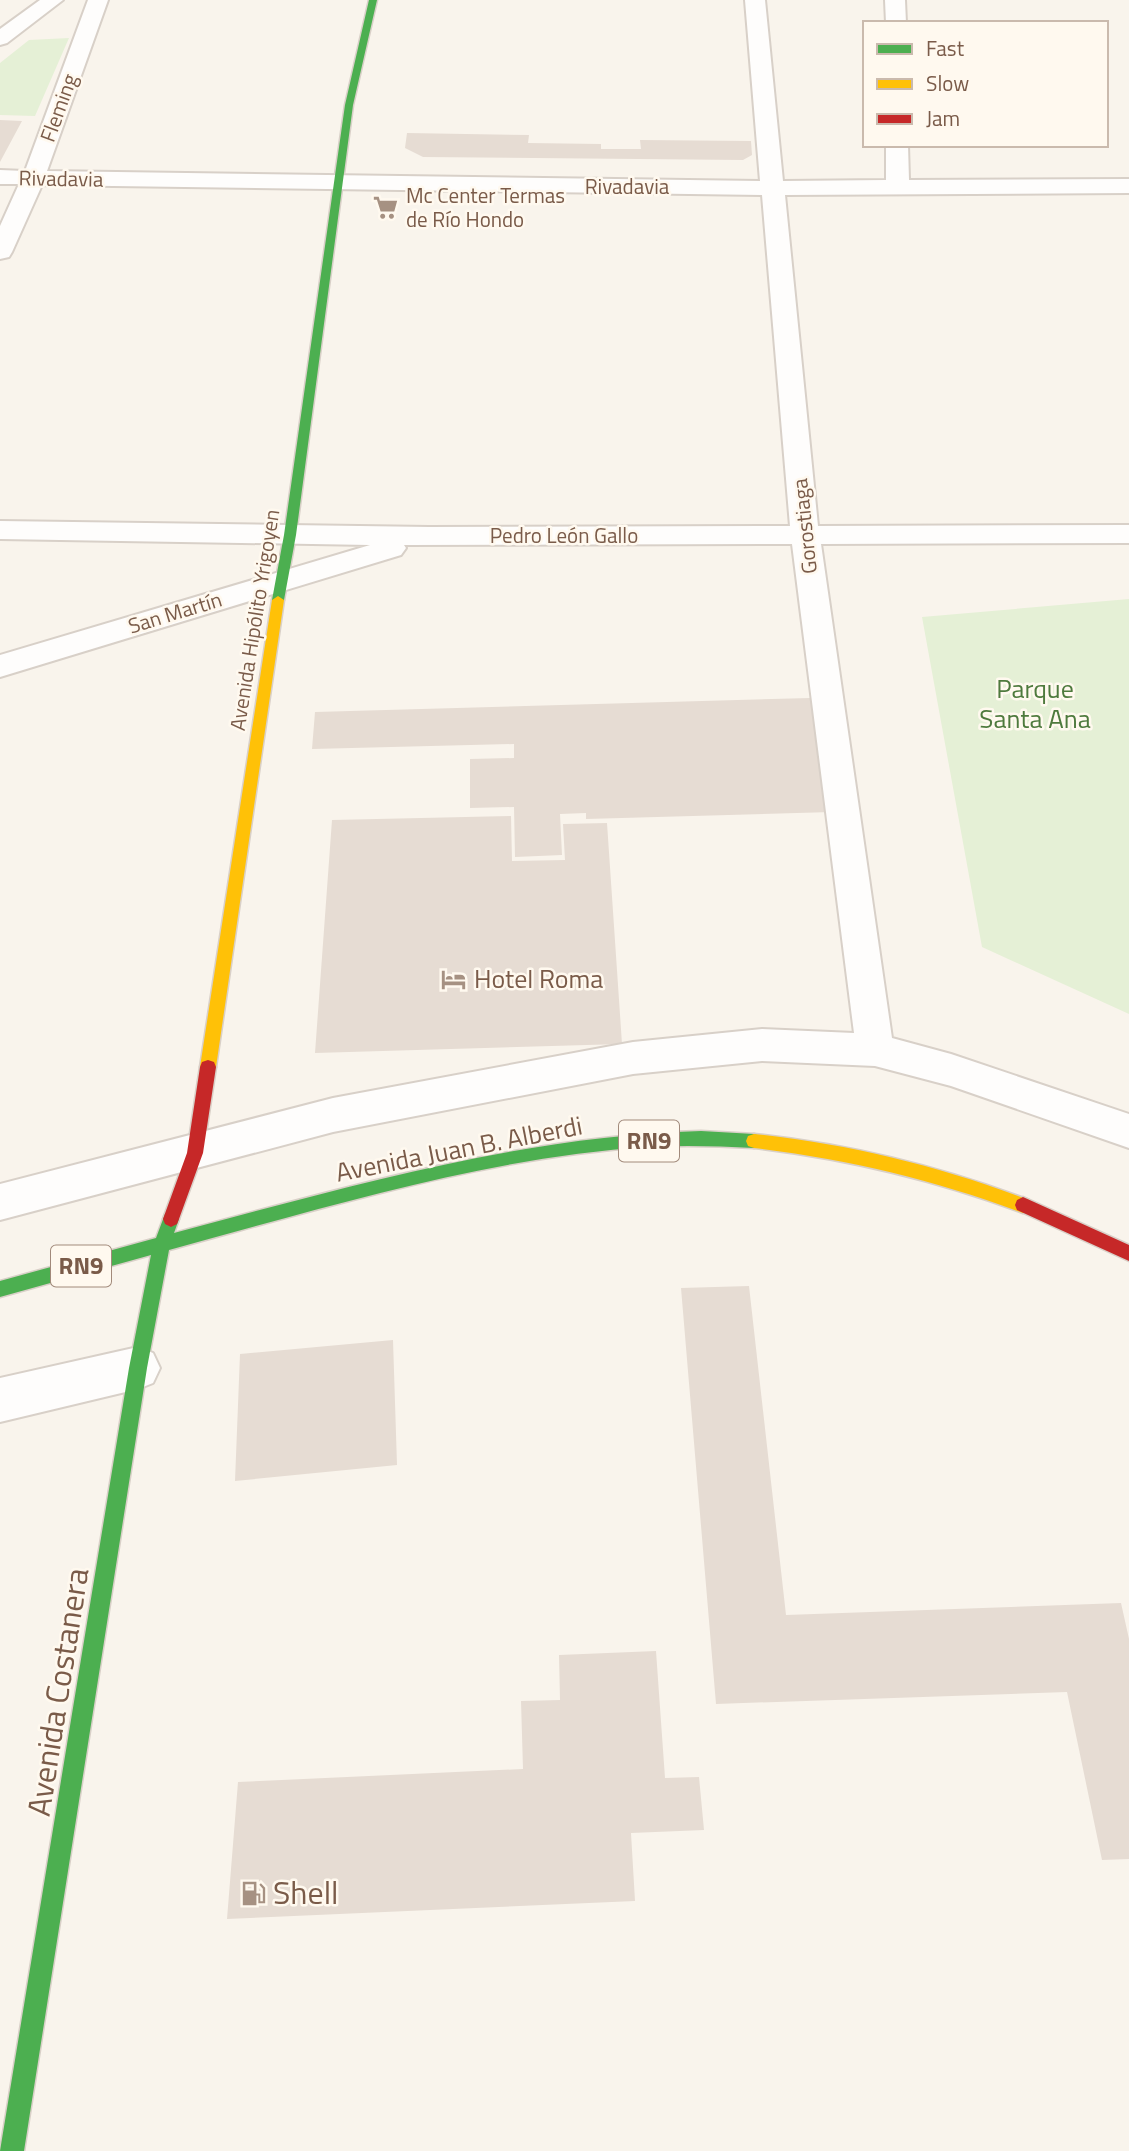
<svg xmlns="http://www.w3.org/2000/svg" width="1129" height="2151" font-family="'Titillium Web',sans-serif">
	<rect width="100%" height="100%" fill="#f9f4ec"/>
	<path fill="#e5f0d6" d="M69,38L35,116L0,115V63L29,40Z
		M1129,599V1014L982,947L922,617Z"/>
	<path fill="#e6dcd3" d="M0,120L22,121L0,162Z
		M407,133L529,135L528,143L601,144V149H641L640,140L751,141L752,155L743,160L423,157L405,148Z
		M810,698L832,812L586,819V813L560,814L562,855L515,857L514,807L470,808V759L514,758V744L312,749L315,712Z
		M511,816L512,861L565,860L563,824L607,823L622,1044L315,1053L332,820Z
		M749,1286L786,1615L1121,1603L1129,1639V1859L1102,1860L1067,1692L716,1704L681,1288Z
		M393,1340L397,1465L235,1481L240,1354Z
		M656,1651L665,1778L699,1777L704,1830L631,1833L635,1901L227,1919L238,1782L523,1769L521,1701L560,1700L559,1655Z"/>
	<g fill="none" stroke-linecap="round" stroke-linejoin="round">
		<defs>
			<path id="street" d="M40,0H63L7,43L0,45V29Z
				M88,0H108L47,171L760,181L745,0H765L783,181L886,180V145H908L909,180L1129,179V193L785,195L818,526L1129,525V543L821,544L892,1038L951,1054L1129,1114V1148L951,1086L875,1066L762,1061L633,1074L333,1132L0,1220V1184L333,1098L633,1042L762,1029L854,1033L792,544L404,545L406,548L401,555L0,677V655L370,545L0,539V521L429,527L790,526L762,195L42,185L12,252L9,257L0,259V226L19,184H0V170L25,171Z
				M885,0H905L906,23H886Z
				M138,1347L153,1353L160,1368L153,1383L138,1389L0,1422V1378Z"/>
			<path id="fast" d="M369,0H377L353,105L296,535L284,600L278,604L272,600L284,535L345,105Z
				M701,1131L754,1134L760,1136L762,1141L760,1146L754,1148C718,1146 683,1145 648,1147C487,1157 324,1208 169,1250L147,1368L24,2151H0L129,1368L151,1255L0,1297V1281L156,1238L165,1214L171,1211L177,1214L179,1219L174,1233C347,1187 521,1136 701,1131Z"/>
			<path id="slow" d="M278,596L284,600L216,1067L214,1072H202L200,1067L272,600Z
				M754,1134C849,1144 939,1166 1029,1200L1031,1205L1029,1210L1023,1213C935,1180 847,1159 754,1148L748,1146L746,1141L748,1136Z"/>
			<path id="jam" d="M208,1060L214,1062L216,1067L203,1153L179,1219L177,1224L171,1227L165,1224L163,1219L187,1153L200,1067L202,1062Z
				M1023,1197L1129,1245V1261L1017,1210L1015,1205L1017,1200Z"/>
		</defs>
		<use href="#street" stroke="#d8d0c8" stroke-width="4"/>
		<use href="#fast" stroke="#d9d0c8" stroke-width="3"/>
		<use href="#slow" stroke="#d9d0c8" stroke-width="3"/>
		<use href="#jam" stroke="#d9d0c8" stroke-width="3"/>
		<use href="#street" fill="#fefdfc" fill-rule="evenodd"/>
		<use href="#fast" fill="#4caf50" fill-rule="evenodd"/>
		<use href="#slow" fill="#ffc107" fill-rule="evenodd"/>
		<use href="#jam" fill="#c62828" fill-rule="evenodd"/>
	</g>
	<defs>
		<symbol id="supermarket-bare" viewBox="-9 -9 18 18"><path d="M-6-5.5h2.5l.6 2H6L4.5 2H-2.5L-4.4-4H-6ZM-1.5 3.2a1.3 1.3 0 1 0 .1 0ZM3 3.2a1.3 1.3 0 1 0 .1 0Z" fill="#a69182" stroke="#fff9ef" stroke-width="2.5" paint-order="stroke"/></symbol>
		<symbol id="hotel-bare" viewBox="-9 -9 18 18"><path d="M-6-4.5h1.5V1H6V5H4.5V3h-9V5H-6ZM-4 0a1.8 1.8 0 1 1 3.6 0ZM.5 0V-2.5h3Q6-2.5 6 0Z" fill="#a69182" stroke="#fff9ef" stroke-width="2.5" paint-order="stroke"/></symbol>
		<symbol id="fuel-bare" viewBox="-9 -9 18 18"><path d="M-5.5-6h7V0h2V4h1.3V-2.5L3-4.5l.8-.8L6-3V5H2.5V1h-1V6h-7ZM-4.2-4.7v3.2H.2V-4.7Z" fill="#a69182" stroke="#fff9ef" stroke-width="2.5" paint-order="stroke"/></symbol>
	</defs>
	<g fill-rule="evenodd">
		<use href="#supermarket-bare" x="368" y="190" width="35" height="35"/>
		<use href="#hotel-bare" x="436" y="962" width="35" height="35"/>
		<use href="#fuel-bare" x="236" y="1876" width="35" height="35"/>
	</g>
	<g text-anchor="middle" stroke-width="5" stroke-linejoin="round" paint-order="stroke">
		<g font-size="21" fill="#7a5b49" stroke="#fff9ef">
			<text transform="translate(59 108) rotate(-70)" y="7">Fleming</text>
			<text transform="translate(61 179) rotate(1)" y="7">Rivadavia</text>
			<text x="627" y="194">Rivadavia</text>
			<text transform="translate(805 526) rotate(-96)" y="7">Gorostiaga</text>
			<text x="564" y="543">Pedro León Gallo</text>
			<text transform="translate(175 613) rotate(-17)" y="7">San Martín</text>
			<text transform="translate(255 620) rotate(-81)" y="7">Avenida Hipólito Yrigoyen</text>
		</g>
		<g font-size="21" fill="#7a5b49" stroke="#fff9ef" text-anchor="start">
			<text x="406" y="203">Mc Center Termas<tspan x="406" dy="24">de Río Hondo</tspan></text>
		</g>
		<g fill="#fff9ef" stroke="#a28a7b" stroke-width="2">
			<rect x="619" y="1120.5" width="60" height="41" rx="5"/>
			<rect x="51" y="1245.5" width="60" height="41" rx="5"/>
		</g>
		<g font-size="24" font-weight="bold" fill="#7a5b49">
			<text x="649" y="1149">RN9</text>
			<text x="81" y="1274">RN9</text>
		</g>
		<g font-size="26" fill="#4e7a3d" stroke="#fff9ef">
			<text x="1035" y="698">Parque<tspan x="1035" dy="30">Santa Ana</tspan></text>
		</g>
		<g font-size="26" fill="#7a5b49" stroke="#fff9ef" text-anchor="start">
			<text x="474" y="988">Hotel Roma</text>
		</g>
		<g font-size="26" fill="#7a5b49" stroke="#fff9ef">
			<text transform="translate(459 1149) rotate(-11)" y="9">Avenida Juan B. Alberdi</text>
		</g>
		<g font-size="32" fill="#7a5b49" stroke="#fff9ef">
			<text transform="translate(58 1692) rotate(-81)" y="11">Avenida Costanera</text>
		</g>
		<g font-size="32" fill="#7a5b49" stroke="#fff9ef" text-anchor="start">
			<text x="273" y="1904">Shell</text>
		</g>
	</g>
	<rect x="863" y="21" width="245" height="126" fill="#fff9ef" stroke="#cabaad" stroke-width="2"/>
	<rect x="877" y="44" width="35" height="10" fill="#4caf50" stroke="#cabaad" stroke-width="2"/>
	<text x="926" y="56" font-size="21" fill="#7a5b49">Fast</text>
	<rect x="877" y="79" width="35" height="10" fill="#ffc107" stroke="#cabaad" stroke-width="2"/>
	<text x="926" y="91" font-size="21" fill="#7a5b49">Slow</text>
	<rect x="877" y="114" width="35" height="10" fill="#c62828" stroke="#cabaad" stroke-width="2"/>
	<text x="926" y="126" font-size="21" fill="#7a5b49">Jam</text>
</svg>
